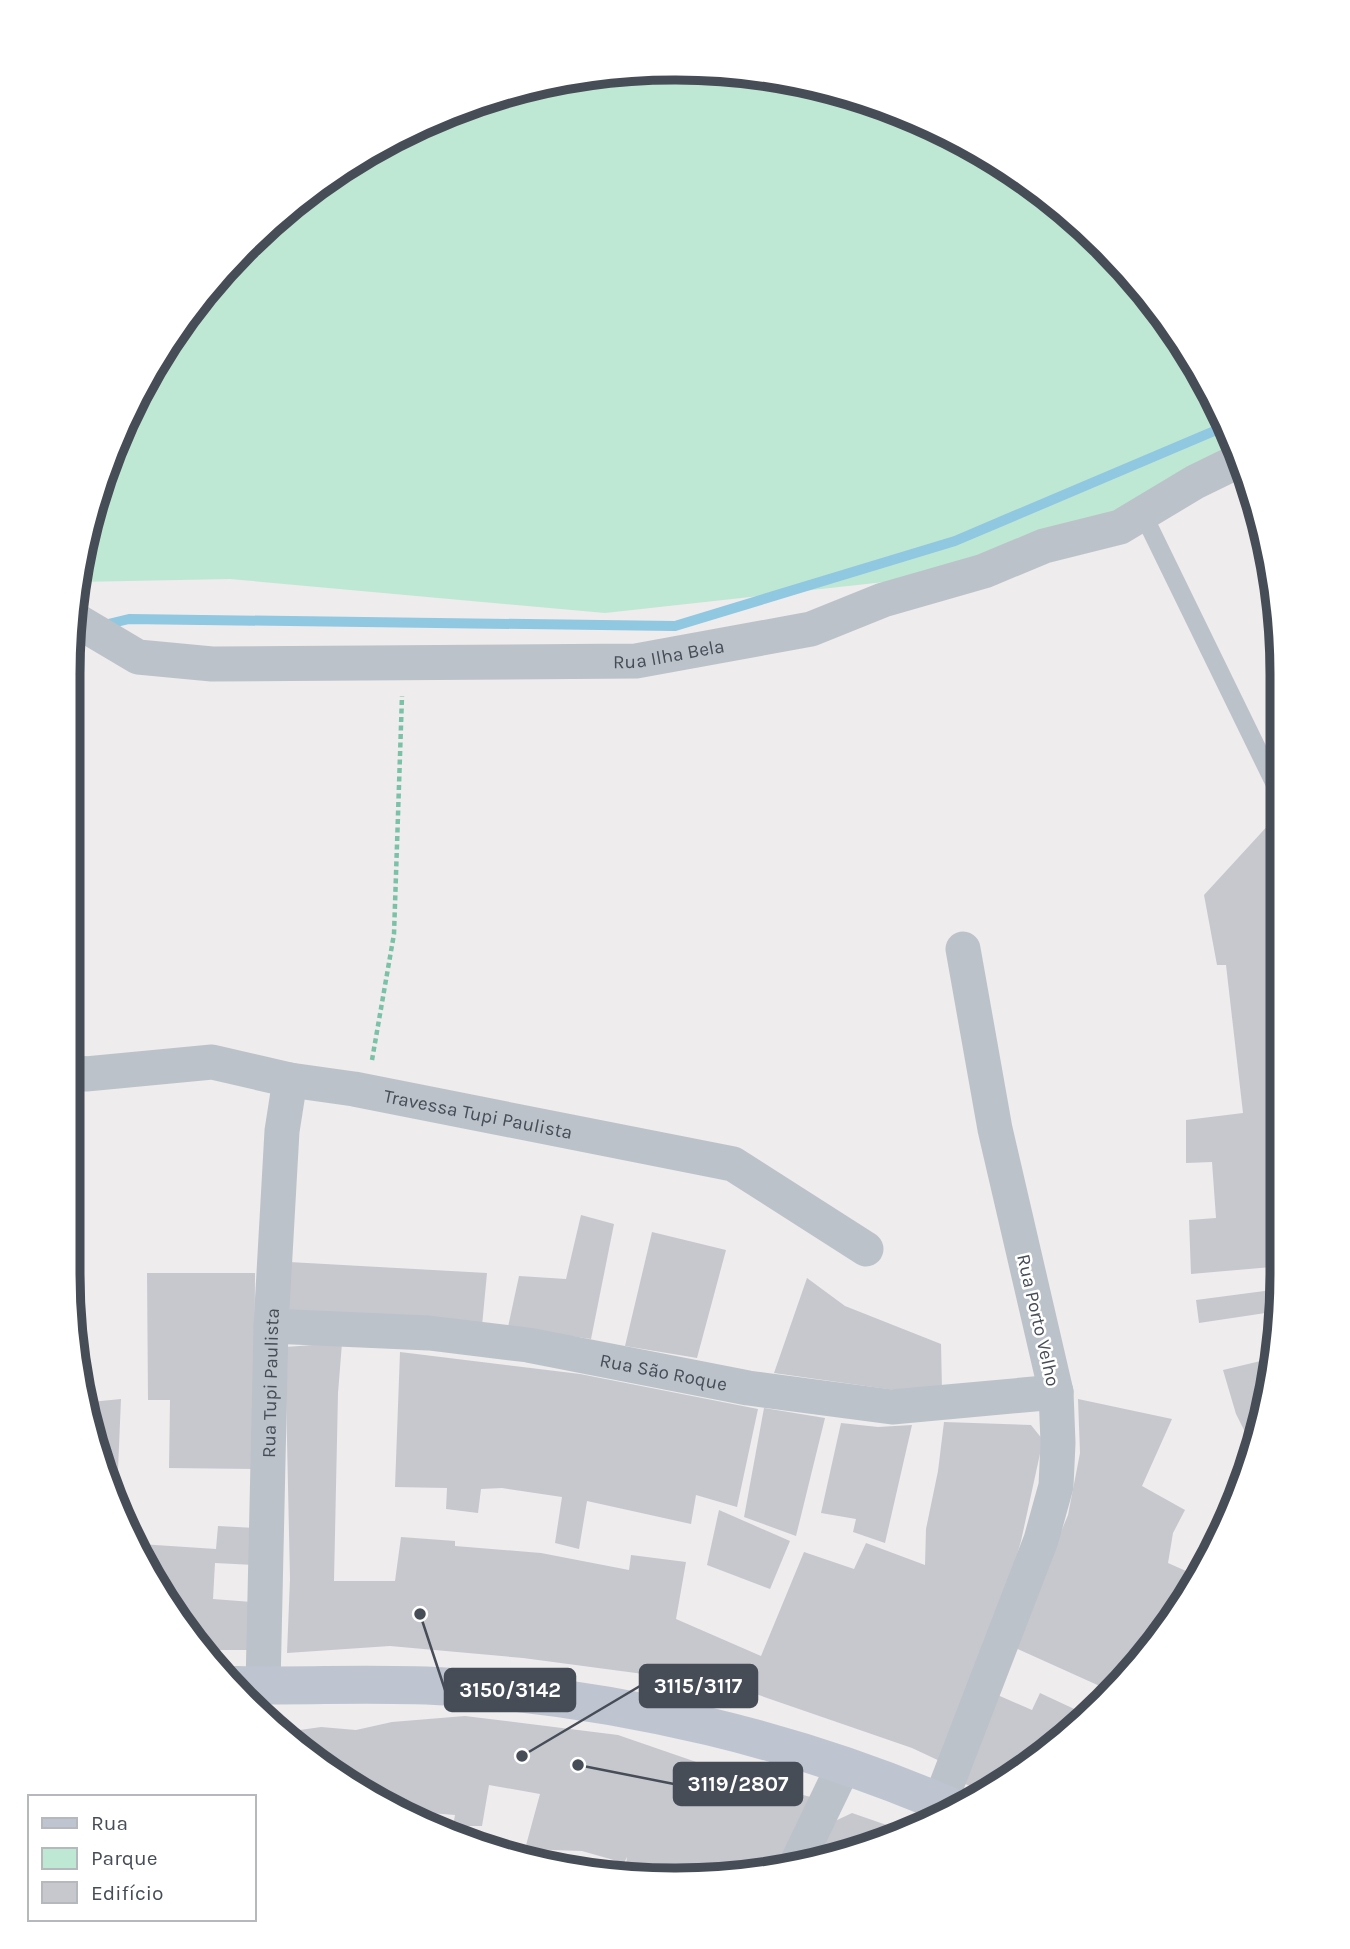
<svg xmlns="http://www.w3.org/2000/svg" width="1350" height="1949" font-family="Karla,sans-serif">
	<rect width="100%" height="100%" fill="#eeecec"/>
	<path fill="#bee8d3" d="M675,68L794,80L908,115L1012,171L1104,246L1219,406L1237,459L984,571L605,613L230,579L77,582L80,557L149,372L246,246L338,170L443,114L557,80Z"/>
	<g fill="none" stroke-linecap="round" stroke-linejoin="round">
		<path stroke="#90c7e1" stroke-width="10" d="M104,625L129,619L675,626L955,541L1226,426"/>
	</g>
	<path fill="#c7c8ce" d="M1273,820L1282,828V874L1277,882L1282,893V1212L1279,1213L1282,1266L1191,1274L1189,1220L1216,1218L1212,1162L1186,1163V1120L1243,1113L1226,965H1217L1204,895Z
		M581,1215L614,1224L591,1339L508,1327L519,1276L566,1279Z
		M652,1232L726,1250L697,1358L625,1346Z
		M289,1262L487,1273L482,1326L288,1314Z
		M147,1273H255L254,1469L169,1468L170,1400H148Z
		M807,1278L845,1306L941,1344L942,1390H894L774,1373Z
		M1280,1289L1278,1311L1199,1323L1196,1300Z
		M342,1343L338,1393L334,1581H395L401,1537L455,1541V1546L541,1553L629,1570L631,1555L686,1562L676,1619L761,1656L804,1552L854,1569L866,1543L925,1565L926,1529L938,1471L944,1422L1031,1425L1043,1440L1021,1541L1006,1593L944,1763L912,1748L747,1691L741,1706L666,1677L523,1658L390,1646L287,1653L290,1579L285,1347Z
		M400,1352L580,1374L758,1409L737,1507L696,1495L691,1524L587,1501L579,1549L555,1543L562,1497L502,1488L481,1489L478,1513L446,1509L447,1488L395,1487Z
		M1273,1358L1270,1393L1253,1448L1236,1414L1223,1370Z
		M79,1359H88L91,1402L121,1399L118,1470H107L89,1431Z
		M1078,1399L1172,1419L1142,1486L1185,1510L1173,1533L1168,1563L1195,1575L1178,1613L1113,1692L1013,1647L1068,1515L1080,1453Z
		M764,1408L825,1418L796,1536L744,1517Z
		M841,1423L878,1427L912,1425L885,1543L853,1532L856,1519L821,1513Z
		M719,1510L790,1541L770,1589L707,1565Z
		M218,1526L256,1528L254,1565L215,1563L213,1599L252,1602L247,1650H205L170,1611L140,1544L216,1549Z
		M993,1693L1032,1710L1040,1693L1085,1714L982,1791L958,1781Z
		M465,1716L618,1735L766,1786L811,1797L775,1870L625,1875L627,1857L624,1863L582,1851L525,1849L540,1794L489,1785L482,1826H453L455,1815L418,1812L417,1819L279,1733L321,1727L356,1730L392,1722Z
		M852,1813L904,1831L816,1861L835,1821Z"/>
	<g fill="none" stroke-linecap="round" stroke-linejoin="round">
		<path stroke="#7ac2a7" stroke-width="4.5" stroke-dasharray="5 3.5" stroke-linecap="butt" d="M372,1060L394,934L402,696"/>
		<path stroke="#bcc2ca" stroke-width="18" d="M1143,514L1282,799"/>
		<g stroke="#bcc2ca" stroke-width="35">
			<path id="s1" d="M74,619L138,657L212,664L636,661L811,629L883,600L984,571L1044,546L1120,527L1195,482L1238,461"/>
			<path id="s2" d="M68,1072L86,1074L212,1062L290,1080L354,1089L733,1164L866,1249"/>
			<path id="s3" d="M271,1326L429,1333L528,1345L748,1388L892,1407L1056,1392"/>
			<path id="s4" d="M263,1686L271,1326L282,1131L290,1080"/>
			<path d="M940,1802L1041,1540L1056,1486L1058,1443L1056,1392L995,1129L963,949"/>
			<path d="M794,1869L844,1765"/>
		</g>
		<path stroke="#bec5d1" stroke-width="38" d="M236,1685C308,1687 381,1682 453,1687C624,1699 799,1740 956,1809"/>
	</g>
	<g text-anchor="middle" stroke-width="5" stroke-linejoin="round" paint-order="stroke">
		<g font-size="19" fill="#464d57" stroke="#fff">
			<text dy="7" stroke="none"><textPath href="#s1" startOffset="606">Rua Ilha Bela</textPath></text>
			<text dy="7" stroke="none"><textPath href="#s2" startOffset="416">Travessa Tupi Paulista</textPath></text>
			<text transform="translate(1039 1320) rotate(77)" y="7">Rua Porto Velho</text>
			<text dy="7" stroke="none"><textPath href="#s3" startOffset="396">Rua São Roque</textPath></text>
			<text dy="7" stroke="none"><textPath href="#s4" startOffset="303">Rua Tupi Paulista</textPath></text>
		</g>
	</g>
	<path d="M0 0H1350V1949H0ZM674 80H676A594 594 0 0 1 1270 674V1274A594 594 0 0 1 676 1868H674A594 594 0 0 1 80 1274V674A594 594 0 0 1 674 80Z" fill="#fff" fill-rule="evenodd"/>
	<path fill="none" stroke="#464d57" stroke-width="9" d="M674 80H676A594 594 0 0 1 1270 674V1274A594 594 0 0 1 676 1868H674A594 594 0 0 1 80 1274V674A594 594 0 0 1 674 80Z"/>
	<path fill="none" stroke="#464d57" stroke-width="2.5" d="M522 1756L640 1686M420 1614L445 1690M578 1765L674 1784"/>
	<g fill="#464d57" stroke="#fff" stroke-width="2.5">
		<circle cx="522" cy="1756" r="7"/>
		<circle cx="420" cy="1614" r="7"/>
		<circle cx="578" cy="1765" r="7"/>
	</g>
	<g fill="#464d57" stroke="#464d57" stroke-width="2.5">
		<rect x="640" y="1665" width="117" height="42" rx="7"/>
		<rect x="445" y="1669" width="130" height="42" rx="7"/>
		<rect x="674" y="1763" width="128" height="42" rx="7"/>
	</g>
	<g font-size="21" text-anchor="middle" font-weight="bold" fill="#fff">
		<text x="698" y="1693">3115/3117</text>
		<text x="510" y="1697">3150/3142</text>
		<text x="738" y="1791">3119/2807</text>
	</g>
	<rect x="28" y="1795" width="228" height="126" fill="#ffffff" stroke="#b5b8bc" stroke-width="2"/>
	<rect x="42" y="1818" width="35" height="10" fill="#bec5d1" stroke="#b5b8bc" stroke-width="2"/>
	<text x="91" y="1830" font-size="21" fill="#464d57">Rua</text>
	<rect x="42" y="1848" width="35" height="21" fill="#bee8d3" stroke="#b5b8bc" stroke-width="2"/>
	<text x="91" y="1865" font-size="21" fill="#464d57">Parque</text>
	<rect x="42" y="1882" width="35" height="21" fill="#c7c8ce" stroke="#b5b8bc" stroke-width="2"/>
	<text x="91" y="1900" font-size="21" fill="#464d57">Edifício</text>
</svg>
